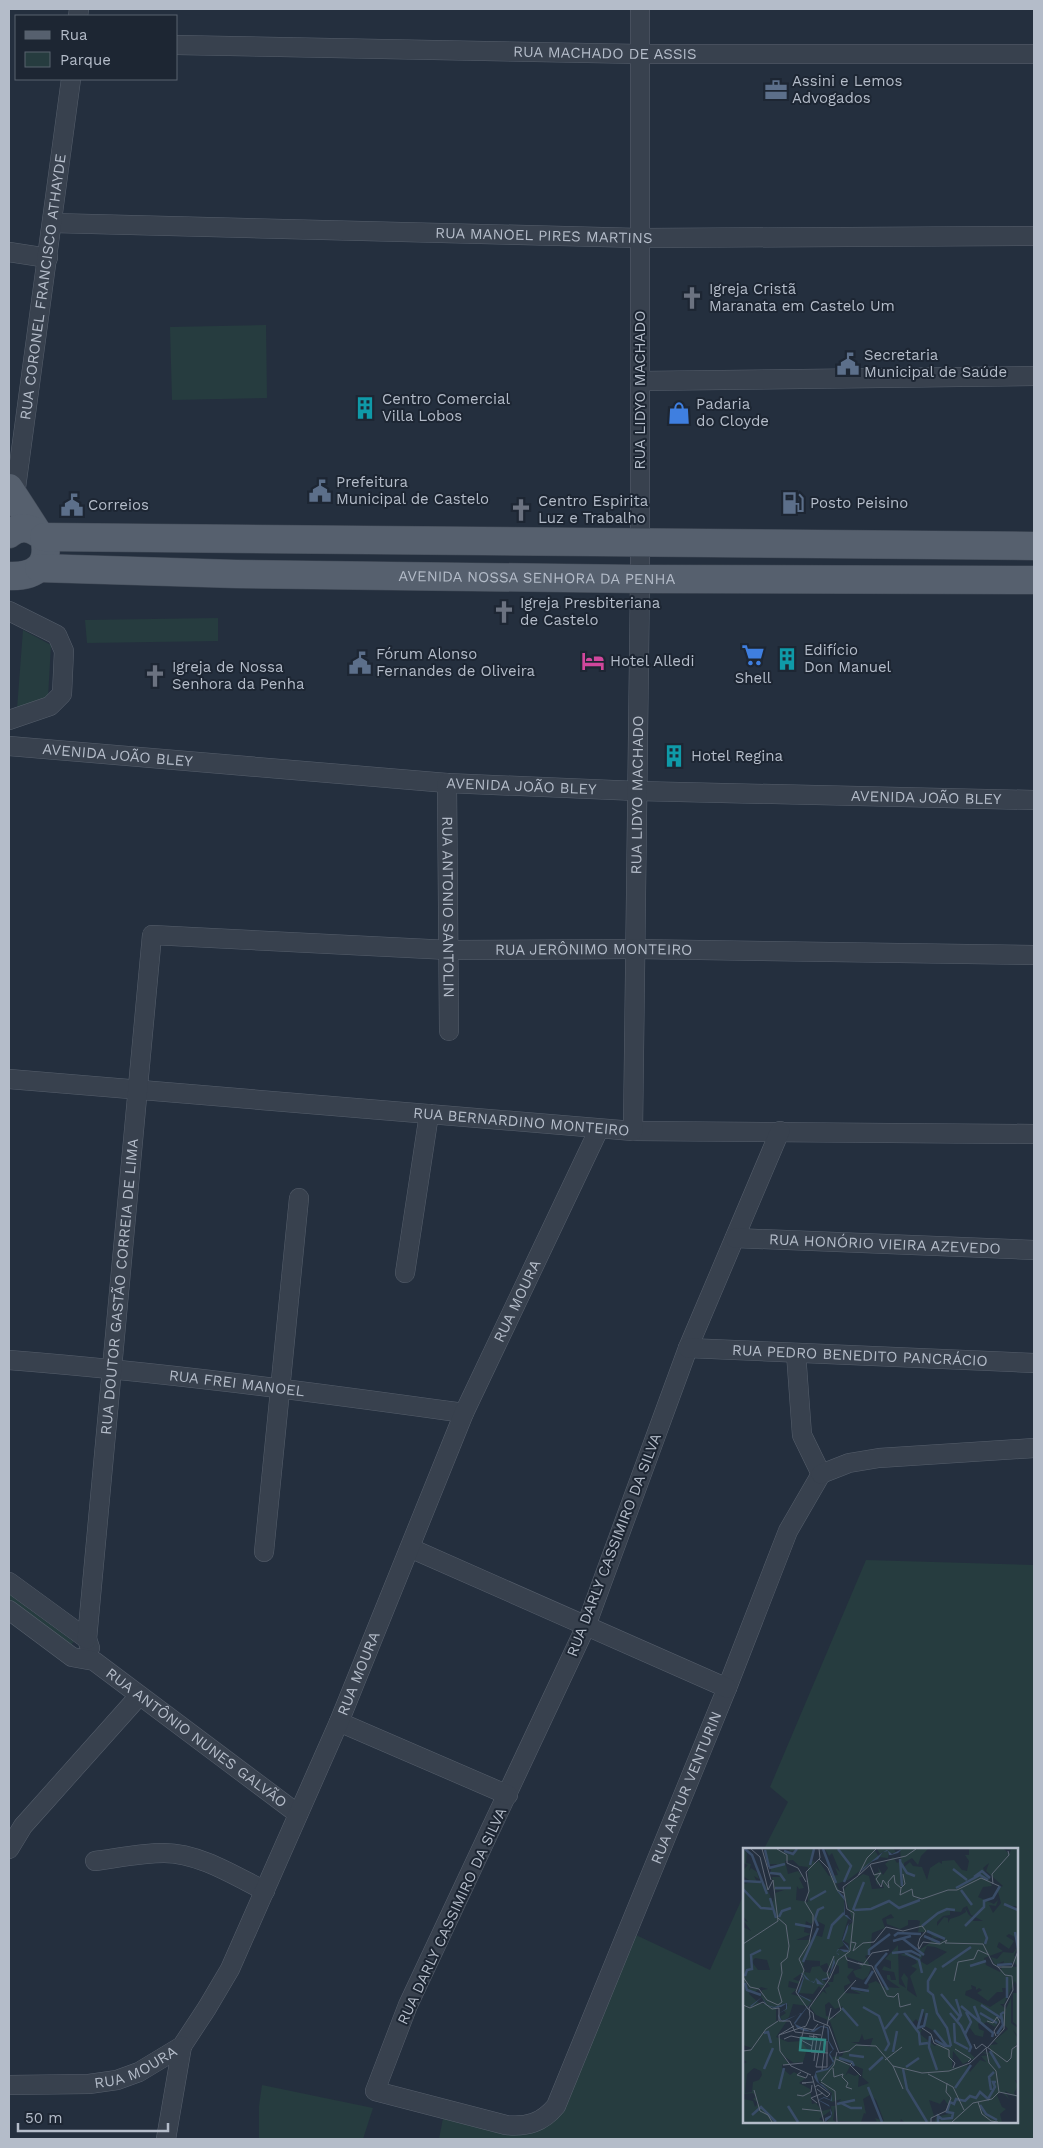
<svg xmlns="http://www.w3.org/2000/svg" width="1043" height="2148" font-family="'Work Sans',sans-serif">
	<rect width="100%" height="100%" fill="#242f3e"/>
	<path fill="#263c3f" d="M266,325L267,398L172,400L170,327Z
		M218,618V641L87,643L85,620Z
		M23,630L51,645L48,697L17,709Z
		M866,1560L1034,1565V2139H439L443,2118L538,2126L636,1935L710,1970L744,1894V2122H1017V1849H764L788,1802L770,1787Z
		M9,1594L74,1642L69,1646L9,1600Z
		M262,2085L373,2108L363,2139H259V2106Z"/>
	<g fill="none" stroke-linecap="round" stroke-linejoin="round">
		<defs>
			<g id="street">
				<path d="M78,16L79,9"/>
				<path id="s1" d="M176,45L640,54H1034"/>
				<path id="s2" d="M53,223L640,238L1034,236"/>
				<path d="M9,252L48,258"/>
				<path d="M640,381L1034,376"/>
				<path id="s3" d="M15,495L71,79"/>
				<path d="M9,611L57,635L64,651L62,694L50,706L9,720"/>
				<path id="s4" d="M9,746L447,783L637,791L1034,800"/>
				<path id="s5" d="M447,783L449,1031"/>
				<path id="s6" d="M9,1079L633,1131L1034,1134"/>
				<path id="s7" d="M633,1131L640,579V9"/>
				<path id="s8" d="M780,1131L688,1348L586,1626L408,2005L375,2091L506,2125C527,2127 542,2123 556,2106L727,1688L788,1531L821,1474"/>
				<path id="s9" d="M735,1238L1034,1250"/>
				<path d="M405,1273L429,1114"/>
				<path id="s10" d="M688,1348L1034,1363"/>
				<path d="M796,1353L802,1435L821,1474"/>
				<path id="s11" d="M9,1360C161,1372 313,1392 464,1413"/>
				<path d="M821,1474L849,1463L879,1458L1034,1448"/>
				<path d="M410,1548L727,1688"/>
				<path d="M264,1552L299,1198"/>
				<path d="M9,1582L87,1639L90,1648"/>
				<path id="s12" d="M9,1610L72,1657L94,1661L298,1814"/>
				<path id="s13" d="M87,1639L152,935L449,950L635,949L1034,955"/>
				<path d="M339,1722L508,1795"/>
				<path d="M9,1849L23,1826L139,1696"/>
				<path d="M95,1861C118,1858 141,1853 164,1853C199,1853 235,1876 265,1891"/>
				<path id="s14" d="M9,2085L89,2084L117,2080L139,2072L182,2046L207,2008L230,1969L339,1722L464,1413L599,1129"/>
				<path d="M166,2139L182,2046"/>
			</g>
			<g id="primary">
				<path d="M9,488L38,533"/>
				<path d="M9,534C21,524 32,528 44,537C51,565 36,577 9,576"/>
				<path d="M44,537L1034,546"/>
				<path id="s15" d="M39,568L236,574L640,579L1034,580"/>
			</g>
		</defs>
		<use href="#street" stroke="#565f6c" stroke-width="20"/>
		<use href="#primary" stroke="#414a57" stroke-width="29"/>
		<use href="#street" stroke="#38414e" stroke-width="19"/>
		<use href="#primary" stroke="#56606e" stroke-width="28"/>
	</g>
	<defs>
		<symbol id="office-bare" viewBox="-9 -9 18 18"><path d="M-6-3h4V-5.5h4V-3h4V5H-6ZM-1-4.5V-3h2v-1.5ZM-6 0V1H6V0Z" fill="#5c6f8a" stroke="#1d2633" stroke-width="2.5" paint-order="stroke"/></symbol>
		<symbol id="church-bare" viewBox="-9 -9 18 18"><path d="M-1.2-6h2.4v3.5h3.3v2.4h-3.3V6h-2.4V-.1h-3.3v-2.4h3.3Z" fill="#6b7280" stroke="#1d2633" stroke-width="2.5" paint-order="stroke"/></symbol>
		<symbol id="civic-bare" viewBox="-9 -9 18 18"><path d="M-.6-6.5H3V-4.5H.6V-3L4-1V1h2V6H-6V1h2V-1L-.6-3ZM-1.2 2.5V6h2.4V2.5Z" fill="#5c6f8a" stroke="#1d2633" stroke-width="2.5" paint-order="stroke"/></symbol>
		<symbol id="building-bare" viewBox="-9 -9 18 18"><path d="M-4-6H4V6H1V3H-1V6H-4ZM-2.5-4.3h1.7v1.8h-1.7ZM.8-4.3h1.7v1.8H.8ZM-2.5-1h1.7V.8h-1.7ZM.8-1h1.7V.8H.8Z" fill="#0f9aa8" stroke="#1d2633" stroke-width="2.5" paint-order="stroke"/></symbol>
		<symbol id="shop-bare" viewBox="-9 -9 18 18"><path d="M-5-2.5h2.3a2.7 3.5 0 0 1 5.4 0H5L5.5 6h-11ZM-1.5-2.5h3a1.5 2.3 0 0 0-3 0Z" fill="#3f7fe0" stroke="#1d2633" stroke-width="2.5" paint-order="stroke"/></symbol>
		<symbol id="fuel-bare" viewBox="-9 -9 18 18"><path d="M-5.5-6h7V0h2V4h1.3V-2.5L3-4.5l.8-.8L6-3V5H2.5V1h-1V6h-7ZM-4.2-4.7v3.2H.2V-4.7Z" fill="#5c6f8a" stroke="#1d2633" stroke-width="2.5" paint-order="stroke"/></symbol>
		<symbol id="supermarket-bare" viewBox="-9 -9 18 18"><path d="M-6-5.5h2.5l.6 2H6L4.5 2H-2.5L-4.4-4H-6ZM-1.5 3.2a1.3 1.3 0 1 0 .1 0ZM3 3.2a1.3 1.3 0 1 0 .1 0Z" fill="#3f7fe0" stroke="#1d2633" stroke-width="2.5" paint-order="stroke"/></symbol>
		<symbol id="hotel-bare" viewBox="-9 -9 18 18"><path d="M-6-4.5h1.5V1H6V5H4.5V3h-9V5H-6ZM-4 0a1.8 1.8 0 1 1 3.6 0ZM.5 0V-2.5h3Q6-2.5 6 0Z" fill="#d1479c" stroke="#1d2633" stroke-width="2.5" paint-order="stroke"/></symbol>
	</defs>
	<g fill-rule="evenodd">
		<use href="#office-bare" x="760" y="74" width="32" height="32"/>
		<use href="#church-bare" x="676" y="282" width="32" height="32"/>
		<use href="#civic-bare" x="832" y="348" width="32" height="32"/>
		<use href="#building-bare" x="349" y="392" width="32" height="32"/>
		<use href="#shop-bare" x="663" y="397" width="32" height="32"/>
		<use href="#civic-bare" x="304" y="475" width="32" height="32"/>
		<use href="#fuel-bare" x="777" y="487" width="32" height="32"/>
		<use href="#civic-bare" x="56" y="489" width="32" height="32"/>
		<use href="#church-bare" x="505" y="494" width="32" height="32"/>
		<use href="#church-bare" x="488" y="596" width="32" height="32"/>
		<use href="#supermarket-bare" x="737" y="639" width="32" height="32"/>
		<use href="#building-bare" x="771" y="643" width="32" height="32"/>
		<use href="#hotel-bare" x="577" y="645" width="32" height="32"/>
		<use href="#civic-bare" x="344" y="647" width="32" height="32"/>
		<use href="#church-bare" x="139" y="660" width="32" height="32"/>
		<use href="#building-bare" x="658" y="740" width="32" height="32"/>
	</g>
	<g text-anchor="middle" stroke-width="4" stroke-linejoin="round" paint-order="stroke">
		<g font-size="15" fill="#b4bcc9" stroke="#1d2633">
			<text dy="5" stroke="none"><textPath href="#s1" startOffset="429">RUA MACHADO DE ASSIS</textPath></text>
			<text dy="5" stroke="none"><textPath href="#s2" startOffset="491">RUA MANOEL PIRES MARTINS</textPath></text>
			<text dy="5" stroke="none"><textPath href="#s3" startOffset="210">RUA CORONEL FRANCISCO ATHAYDE</textPath></text>
			<text transform="translate(640 390) rotate(-90)" y="5">RUA LIDYO MACHADO</text>
			<text dy="5" stroke="none"><textPath href="#s15" startOffset="498">AVENIDA NOSSA SENHORA DA PENHA</textPath></text>
			<text dy="5" stroke="none"><textPath href="#s4" startOffset="109">AVENIDA JOÃO BLEY</textPath></text>
			<text dy="5" stroke="none"><textPath href="#s4" startOffset="514">AVENIDA JOÃO BLEY</textPath></text>
			<text dy="5" stroke="none"><textPath href="#s7" startOffset="336">RUA LIDYO MACHADO</textPath></text>
			<text dy="5" stroke="none"><textPath href="#s4" startOffset="919">AVENIDA JOÃO BLEY</textPath></text>
			<text dy="5" stroke="none"><textPath href="#s5" startOffset="124">RUA ANTONIO SANTOLIN</textPath></text>
			<text dy="5" stroke="none"><textPath href="#s13" startOffset="1149">RUA JERÔNIMO MONTEIRO</textPath></text>
			<text dy="5" stroke="none"><textPath href="#s6" startOffset="514">RUA BERNARDINO MONTEIRO</textPath></text>
			<text dy="5" stroke="none"><textPath href="#s9" startOffset="150">RUA HONÓRIO VIEIRA AZEVEDO</textPath></text>
			<text dy="5" stroke="none"><textPath href="#s13" startOffset="354">RUA DOUTOR GASTÃO CORREIA DE LIMA</textPath></text>
			<text dy="5" stroke="none"><textPath href="#s14" startOffset="1000">RUA MOURA</textPath></text>
			<text dy="5" stroke="none"><textPath href="#s10" startOffset="172">RUA PEDRO BENEDITO PANCRÁCIO</textPath></text>
			<text dy="5" stroke="none"><textPath href="#s11" startOffset="229">RUA FREI MANOEL</textPath></text>
			<text transform="translate(614 1545) rotate(-69)" y="5">RUA DARLY CASSIMIRO DA SILVA</text>
			<text dy="5" stroke="none"><textPath href="#s14" startOffset="595">RUA MOURA</textPath></text>
			<text dy="5" stroke="none"><textPath href="#s12" startOffset="229">RUA ANTÔNIO NUNES GALVÃO</textPath></text>
			<text dy="5" stroke="none"><textPath href="#s8" startOffset="1578">RUA ARTUR VENTURIN</textPath></text>
			<text transform="translate(452 1916) rotate(-65)" y="5">RUA DARLY CASSIMIRO DA SILVA</text>
			<text dy="5" stroke="none"><textPath href="#s14" startOffset="130">RUA MOURA</textPath></text>
		</g>
		<g font-size="15" fill="#b4bcc9" stroke="#1d2633" text-anchor="start">
			<text x="792" y="86">Assini e Lemos<tspan x="792" dy="17">Advogados</tspan></text>
			<text x="709" y="294">Igreja Cristã<tspan x="709" dy="17">Maranata em Castelo Um</tspan></text>
			<text x="864" y="360">Secretaria<tspan x="864" dy="17">Municipal de Saúde</tspan></text>
			<text x="382" y="404">Centro Comercial<tspan x="382" dy="17">Villa Lobos</tspan></text>
			<text x="696" y="409">Padaria<tspan x="696" dy="17">do Cloyde</tspan></text>
			<text x="336" y="487">Prefeitura<tspan x="336" dy="17">Municipal de Castelo</tspan></text>
			<text x="538" y="506">Centro Espirita<tspan x="538" dy="17">Luz e Trabalho</tspan></text>
			<text x="810" y="508">Posto Peisino</text>
			<text x="88" y="510">Correios</text>
			<text x="520" y="608">Igreja Presbiteriana<tspan x="520" dy="17">de Castelo</tspan></text>
			<text x="804" y="655">Edifício<tspan x="804" dy="17">Don Manuel</tspan></text>
			<text x="376" y="659">Fórum Alonso<tspan x="376" dy="17">Fernandes de Oliveira</tspan></text>
			<text x="610" y="666">Hotel Alledi</text>
			<text x="172" y="672">Igreja de Nossa<tspan x="172" dy="17">Senhora da Penha</tspan></text>
			<text x="753" y="683" text-anchor="middle">Shell</text>
			<text x="691" y="761">Hotel Regina</text>
		</g>
	</g>
	<g transform="translate(743 1848)">
		<rect width="275" height="275" fill="#242f3e"/>
		<path d="M0,1L4,5L3,15L8,16L6,23L8,20L14,24L16,31L11,28L14,34L22,36L30,54L32,45L41,42H31L29,29H38L28,25V19L35,16H26L21,1H35L48,7L55,2L47,4L46,1H71L68,12L74,15L75,12L86,28L95,27L92,19L97,24L89,5L86,8L91,17L82,1H131L136,9L141,3L137,6L134,1H151L153,5H146L145,10L135,9L105,32L93,36L101,51V66L107,72L105,71L99,91L101,97L95,101L102,104H105L106,96L101,93L105,78L110,74L100,43L106,35L120,26L126,28L129,41L141,40L139,35L134,37L131,26L136,24L135,19L140,27L145,20L142,16L150,9L154,15L158,13L157,1H185L178,8L175,17L169,10L161,15V19L167,14L170,18L179,19L184,32L187,20L196,14L199,16V13L211,12L219,22L224,23L226,13L222,7H226V1H261L266,6L268,2L263,1H275V58H267L275,62L274,90L266,86L263,88L271,93L266,101L256,94L254,99L260,103L241,110L243,117L257,124L261,113L252,117L248,109L254,111L260,104L270,105L275,98L271,108H275V118L270,114L260,118L275,119V139L272,133L261,156H257L263,161L268,150V175L275,180V188L270,182L275,191L272,200L275,199V233L272,232L275,238L271,245L275,250L262,243L266,251L259,244L254,247L259,259L263,261L257,266L259,274H192L193,269L205,266V257L201,251L197,256L186,252L191,268L186,274H161L158,271L157,274H138L137,273L134,274L132,270L141,273L133,252L127,247L120,251L123,266L121,265L118,274L95,273L92,259L90,272L93,274H84L89,267L88,258H93L98,251L89,254L87,253L89,245L72,229L74,224L87,220L91,212L89,209L99,208L102,202L97,203L87,173L73,167L67,159L80,143L84,146L81,141L87,138L84,134H90L91,127L96,125V118L91,116L87,121L84,115L77,118V113L61,112L60,120L64,130L62,124L67,125L69,119L77,118L81,124L89,125L84,131H79L83,135L79,141L76,138L70,146L55,145L61,131L59,125L50,131L58,134L56,136L46,133L45,139L54,141L48,146L70,152L65,158L50,156L46,169L40,173L37,169L43,165L41,163L45,157L43,155L33,159V173H44L33,189L45,194L58,193L64,201L60,214L51,215L39,207L46,216L39,217V220L47,227L51,224L63,230L56,235L67,241L69,256L73,255L79,263L87,261V263L76,271L82,274H0V251L10,253L12,259L16,255L10,251L13,249L10,245L0,246V216L4,214L0,212V203L9,200L0,197V79L8,83L0,72L5,74L0,68V36L9,34L0,28V22L5,17L0,15ZM50,12L56,18L65,19V54L53,52L54,38L56,41L61,40L56,30L60,28L55,23L45,26L42,13ZM246,15L243,23L260,38L254,40L258,55L250,65L246,57L253,58L255,52L251,56L235,49L240,39L249,38L240,20ZM224,58L228,67L240,73H230L231,70L226,67L222,60L223,64L216,68L207,71L205,75V70L201,69L194,78V74L200,68L207,67V63L218,64L220,60ZM148,66L151,70L143,71L144,76L157,81L165,77V72H174L177,73L175,84H185L192,90L203,91L194,95L189,88L188,94L176,102V110L164,104L157,107L172,110L174,115L168,118L174,121L167,128L174,149L164,142L165,130L161,125L158,130L163,140L156,136L155,97L142,111L148,113V121L141,118L139,122L151,124L153,132H148L147,127H144V131L157,140L141,139L133,133L125,136L126,139L121,144L107,141L118,146L102,145L101,138L108,135L104,129L111,121L105,120L104,109L121,115L116,118L119,120L110,123L113,129L120,132L125,128L128,120L122,108L127,106L129,85L142,80L139,71ZM72,72L82,77L79,89L72,87V83L70,92H53L68,86L61,84L63,73L68,76ZM184,98L192,99L204,104L184,117L177,113ZM12,110L24,112L27,122H15L9,114ZM228,137L233,139V142L236,140L239,142L234,145L245,153L254,144H260L259,140H263L264,148L247,159L222,147L223,143L229,141ZM18,139L25,141L19,142L18,149L23,155L17,156L6,146L7,142L12,144ZM86,154L92,161L100,158L91,170L83,168L82,157ZM181,163L182,178L191,183L199,193L192,198L177,186L179,182L168,176L173,171L177,176ZM254,168L265,181L251,193L255,196L247,197V205L237,204L247,207L238,208L243,214L237,212L227,224L224,217L209,220L210,203L220,216L232,210L225,203L228,200L223,190L225,181L227,180L232,187L240,189L241,183L236,181L235,176L238,174L244,182L250,184L241,176L243,174L252,179L256,173ZM119,186L121,192L130,190L127,199L108,194H116ZM99,212L120,221L119,229L126,235L115,239L116,226L112,228L105,225L102,228L107,218ZM11,220L18,223L19,227L16,232L10,234L9,244L2,245L4,226ZM270,145H275V178L270,174Z" fill="#263c3f" fill-rule="evenodd"/>
		<path d="M159,1L155,5L148,7H146L145,3L140,4L135,11L128,14L118,24L94,40L95,43L101,48L102,53V67H104L109,73L108,74L106,75L105,78V80L104,84L101,92L99,93L105,98L106,101V102L105,104H101L96,101L93,105L96,106V107L91,110L92,114V115L86,129L83,132H79L80,135L81,136V137L74,136L73,131L71,135L63,131L61,128L60,125L58,126L61,130L57,143L55,146L67,152L68,154L52,176L67,183L78,178L85,179L86,183V193L91,201L87,206L91,213L90,216L85,222L73,225L76,235L80,237L89,246V253L81,250L76,252L86,257L89,265L88,269L82,274V270L88,267L87,259L75,252L81,249L88,252L89,246L74,234L71,229L73,223L85,220L90,215L86,207L87,204L90,202L85,193L84,180L78,179L71,184L61,183L54,180L51,175L58,165L40,174L37,172L35,168V166L43,161V156L38,159L31,160L23,157L19,149L8,159L0,150L7,158L19,149L24,157L31,159L44,155V161L35,166L39,173L59,165L68,154L54,146L60,130L58,127V125H60L67,133L71,134L73,130L81,137V136L80,135L79,133V131L86,129L91,110L96,107L93,105L95,101L106,102L99,93L104,78L106,75L109,73L102,68L101,66L102,53L94,43V40L118,24L120,20L140,4L144,2L149,6L159,1H162Z" fill="#394c67"/>
		<path fill="none" stroke="#394c67" stroke-width="2.5" d="M2,1L9,7L24,46M80,1L93,35M95,1L108,18L101,34M22,2L26,19M41,3L50,6L54,1M157,11L159,38M157,14L164,25L172,28M67,17L71,1M26,20L42,16M210,21L224,32M27,25L37,26L42,33M231,29L239,23L247,30M0,33L18,34M32,40H48M213,40L237,27L245,32M0,41L18,60L30,61M218,42L229,57M27,50L33,70M67,52L83,43M261,56L275,62M110,62L121,34M111,62L128,61L146,53L156,60L177,52M36,69L39,63L48,60M52,76L68,79M75,78L72,71L75,62L81,59M179,78L195,65L204,61L212,62M222,78L241,59V53L250,50L257,38M240,80L244,90L242,96M184,83L202,91M272,84L275,100M151,88L155,85L178,86M181,88L197,95M159,90L181,107M85,91L89,77L101,65M150,93L168,88M149,105L168,103L178,108M162,105L176,112L179,125M126,107V102L147,86M60,114L75,80M254,117L269,116M227,118L243,113M132,119L145,142M132,119L144,105M199,119L228,99M193,120L185,133V143L190,147L194,165L204,180L208,198M2,128L4,122L9,121L8,107L18,102M264,129V150M2,135L4,142L18,147M122,136L130,123M108,140L126,143M198,146L217,169M213,151L218,167L214,173M238,157L258,170M218,158L250,185L249,189M231,158L237,173M120,159L136,168L146,196L142,203M99,160L115,178M161,165L176,185L177,196L185,195M207,165L218,178L228,199L226,204M237,165L254,175M211,175L212,194L225,201M175,179L180,161M174,180L181,178L184,165M142,181L155,165M191,182L204,198M21,185L25,184L28,195M222,186L228,174L223,164M254,186L260,177L258,166L261,164M187,188L186,199L194,222M192,192L202,198H208M247,203L257,220M150,204L154,183M106,207L121,209M96,210L109,214L111,218M163,219L176,210M21,221L30,200M160,221L164,241L184,274M126,222L140,209M125,239L139,274M212,240L228,217M36,241L41,220M248,242L246,229L251,224M98,255L108,260H119M94,256L112,252M237,257L243,266L254,272M45,258L55,274M9,267L18,259L33,274M195,274V268L199,271L209,270L210,265L204,264L207,254L211,256L213,251L222,253L227,248L233,250L237,244L245,251L252,239L250,234H253"/>
		<path fill="none" stroke="#5e6776" stroke-width="1" d="M19,1L28,32M34,1L44,7V15L55,20L63,34M76,11L85,20L94,42L101,45M127,17L131,27L138,25L133,31L138,39L140,32L146,40L145,34L151,27L152,35L158,40L157,47L169,41L170,48L179,51L205,42H214L238,30L256,38M116,27L128,16L163,8L173,1M250,36L249,26L266,7L265,3M158,40L162,36L160,26M35,70L43,77L46,98L44,110M108,94L113,95L110,103L120,95L131,94L143,79L160,83L179,78L183,83L177,90L175,97L176,101L180,94L197,96L204,92L202,95L240,96L250,116L255,119H269L275,103M0,96L35,73L30,32L25,42L17,9L8,1M102,107L104,112L120,117L129,105L146,102M115,115L129,118L144,148L151,149L155,145L157,159L168,156M0,129L7,139L16,141L24,152L35,157M86,131L84,125L91,108M211,133L215,114L231,111L235,102L246,107M0,157L7,160L20,154L29,161L36,160V173H47L52,184L78,187M35,157L39,154L35,140L39,125L38,115L44,110M65,161L53,144L61,122L56,111L66,95L70,75V67L62,54L66,43L63,24L77,10L76,1M65,161L70,165L71,172L86,178L96,205L106,203L113,197L133,198L150,218L179,225L206,223L227,215L244,199L264,214L268,210L269,201L275,197M86,172L98,162L95,152L113,132M244,173L250,175L254,169L257,174L251,183L253,188M84,177L88,160M61,180L58,192L69,198M61,180L70,182L75,176M179,180L188,186L191,195L206,202V209L212,215L210,220M71,186L68,204L85,205M36,187L51,178M66,188L74,189L71,213M41,191L48,188L58,190M231,196L233,201L239,196L243,199M245,199L261,181L262,157L270,142L269,128L262,127L255,119M243,200L246,215L253,223L256,244M212,201L228,211L225,214M0,203L8,202L23,181L35,173M93,211L107,217L109,215M142,212L159,199M40,217L60,215M107,217L118,228M150,218L160,241M73,219H84V193M73,219L81,177M90,220L91,229L100,226L99,229L105,235L103,239L109,241M79,222L82,193M58,224L54,227L63,230L65,226M185,226L210,239L221,262M68,227L48,218L37,203L36,187L63,178L67,169L66,160L87,130L95,112L107,103L111,65L104,61L100,39L115,28L124,10L133,1M69,228L81,274M78,233L91,217L94,204M78,234L92,243L94,274M63,235H59L70,234M72,239L75,237L87,246L84,249L74,241M11,242L17,263L25,267L29,274M256,244L275,248M54,247L60,248L68,244L69,237M235,254L239,266L248,273L255,274M74,255L68,250L80,245M59,261L78,263M188,274V270L203,263L208,250L203,244L204,235M209,274L230,255L249,251L256,244"/>
		<path fill="#308480" fill-opacity="0.15" stroke="#308480" stroke-width="2.5" d="M58,190L82,192L81,204L57,202Z"/>
		<rect width="275" height="275" fill="none" stroke="#b4bcc9" stroke-width="2.5"/>
	</g>
	<rect width="1043" height="2148" fill="none" stroke="#b4bcc9" stroke-width="20"/>
	<rect x="15" y="15" width="162" height="65" fill="#1d2633" stroke="#59626f"/>
	<rect x="25" y="31" width="25" height="8" fill="#56606e" stroke="#59626f"/>
	<text x="60" y="40" font-size="15" fill="#b4bcc9">Rua</text>
	<rect x="25" y="52" width="25" height="15" fill="#263c3f" stroke="#59626f"/>
	<text x="60" y="65" font-size="15" fill="#b4bcc9">Parque</text>
	<path d="M18 2123v8h150v-8" fill="none" stroke="#b4bcc9" stroke-width="2.5"/>
	<text x="25" y="2123" font-size="15" fill="#b4bcc9" stroke="#1d2633" stroke-width="4" paint-order="stroke">50 m</text>
</svg>
